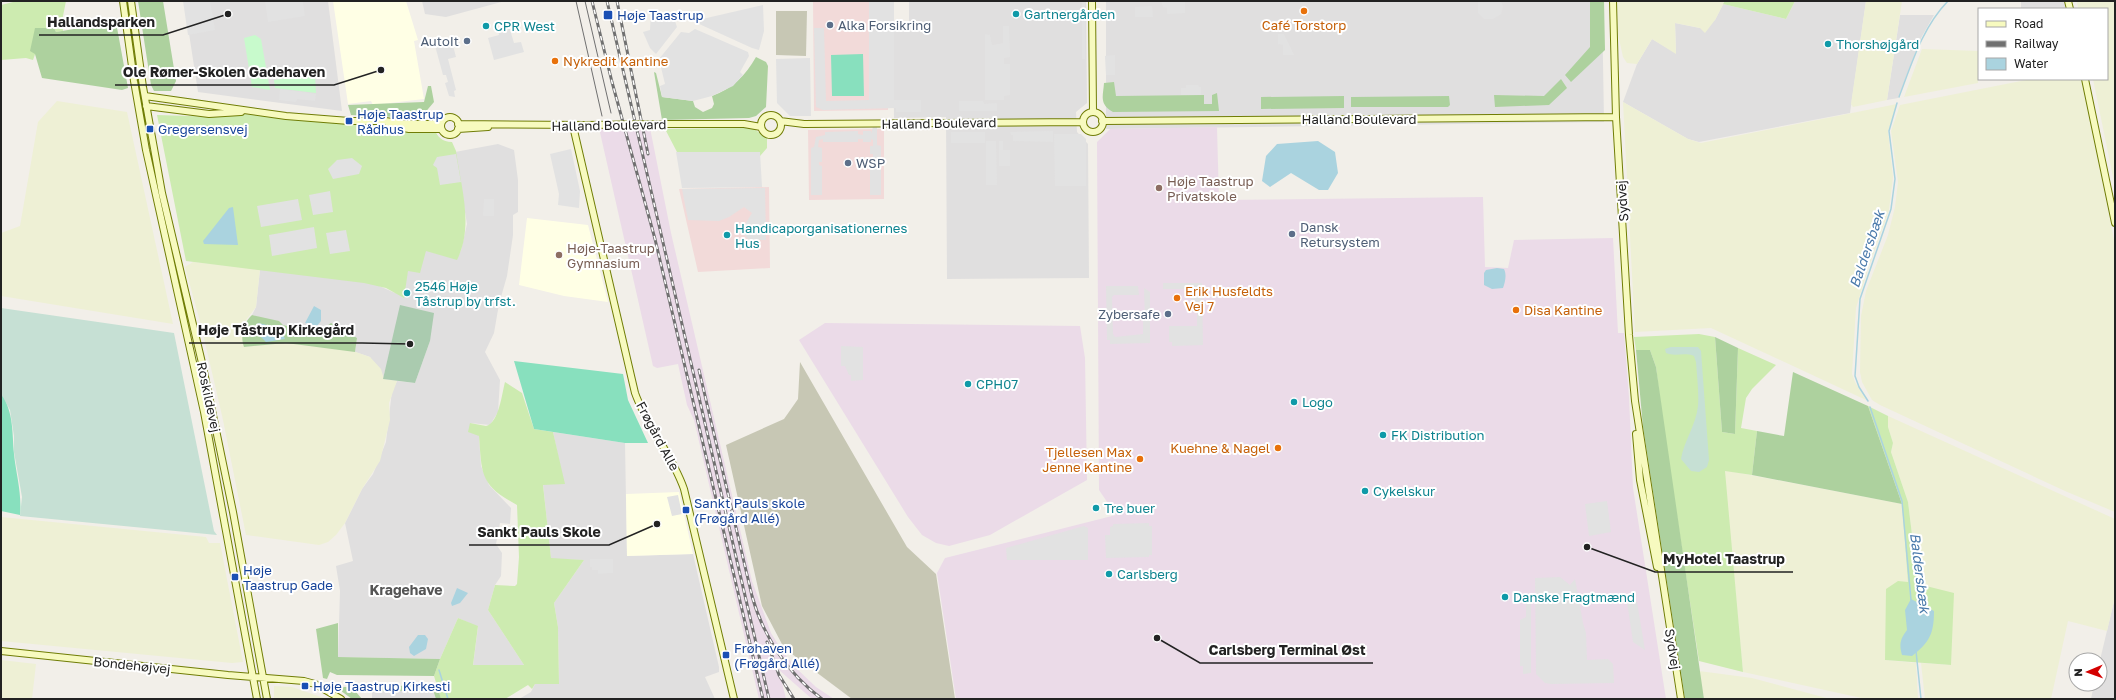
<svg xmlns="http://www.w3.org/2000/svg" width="2116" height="700" font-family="'Golos Text',sans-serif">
	<rect width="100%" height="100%" fill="#f2efe9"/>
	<path fill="#e0dfdf" d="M184,1H328L342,111L198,92Z
		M422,1H505L446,17L425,14Z
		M909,1H1086L1087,103L1076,112L1077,132L1088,144L1089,278L947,279L946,117L894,118L893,22H909Z
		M1106,1H1602L1604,122L1106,129Z
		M1795,1H1866L1850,113L1699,142L1688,139L1623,102L1637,64L1652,39L1676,53L1675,23L1700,28L1715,20L1723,4L1786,19Z
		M2021,1H2065L2067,9H2021Z
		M1900,15H1934L1921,38L1898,98L1887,100Z
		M498,144L514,150L518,180V212L513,215V235L507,276L499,304L494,333L485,352L500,380L498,412L490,425L470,423L479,436L481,466L489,485L511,508L510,524L500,523L496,544L502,553L501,576L495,585L488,610L524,665L473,666L478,627L458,618L440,659L338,657L340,591L336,566L353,561L345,523L362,489L373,474L386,442L392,391L397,381L415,383L430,341L391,348L383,379L370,357L355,352L357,338L318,333L283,325L252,315L256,307L260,269L362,281L377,285L395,293L404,288L408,269L425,248L457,258L461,250L467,224L455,152Z
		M553,432L625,443L627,556L693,554L719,667V672L705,677L715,699H519L531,692L535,684H559L558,627L554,603L584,560L551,559L543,484H564Z
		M2115,597V699H2091L2094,684H2100V660Z
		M433,690L436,699H372V691Z"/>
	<path fill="#f2dad9" d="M813,1H888V110L814,111Z
		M884,129V199L809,200L808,130Z
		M769,187L770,268L698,272L679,189Z"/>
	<path fill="#ebdbe8" d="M1217,127L1219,200L1483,197L1485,267L1508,268L1514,240L1613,238L1618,333H1624L1629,397L1633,488L1666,699H956L937,573L945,558L1116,515L1099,490L1097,142L1110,129Z
		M599,128H650L671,233L752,581L771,633L783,652L796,668L816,687L834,699H812L779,670L786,699H759L694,420L687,405L678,364L657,368L653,366Z
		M825,323L1080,326L1085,358L1087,480L990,535L949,546L936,543L922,535L908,517L799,340Z"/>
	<path fill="#ffffe5" d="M333,1H406L418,40L414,41L424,99L373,105L371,101L348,104Z
		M527,218L588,225L608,302L564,296L519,285Z
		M679,492L693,554L627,556L626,494Z"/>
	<path fill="#c7c7b4" d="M776,11H807L806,56L776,55Z
		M800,362L907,547L936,574L955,699H852L784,648L762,606L726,445L784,419L798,399Z"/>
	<path fill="#eef0d5" d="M1617,1H1725L1715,20L1705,33L1700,28L1675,23L1676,54L1652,39L1637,64L1627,63L1623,57L1616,25Z
		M1866,1H1902L1887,100L1853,107L1851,104Z
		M2077,1H2115V187L2093,79H2107V9H2078Z
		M1922,49L1979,51L1978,83L1904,97Z
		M2031,79H2082L2115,245V512L2065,491L1880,405L1872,400L1862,382L1860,372L1861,316L1866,291L1888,235L1895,207L1898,182L1891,131L1900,105Z
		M57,101L127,112L173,324L1,296V233L20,226L38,122Z
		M1623,102L1688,139L1701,143L1897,104L1888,131L1893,177L1889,210L1868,269L1856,308L1852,374L1855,382L1866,400L1711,328L1635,332Z
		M193,262L260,269L256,307L246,320L244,347L286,343L350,350L370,357L381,369L384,379L397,381L389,403L390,420L380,461L362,489L345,523L336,535L328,542L319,545L246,535L223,420L201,325L185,267Z
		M1888,416L2115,519V597L2107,631L2068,621L2051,699H1925L1921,663L1951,665L1918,584L1908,502L1891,452L1893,443L1888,427Z
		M1724,470L1902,504L1908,582L1885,660L1916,663L1918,699H1866L1743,672Z
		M1,517L206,537L209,543H220L243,662L232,663L1,641Z
		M1,660L36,664L32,699H1Z
		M1699,671L1752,678L1830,699H1704Z
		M274,686L292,687L324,698L274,699Z"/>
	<path fill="#cdebb0" d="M17,1H66L62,21L63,31L56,32L54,28L44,29L33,60L26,58L1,60V5Z
		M1725,1H1795L1786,19L1723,4Z
		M245,114L345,124L434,129C438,137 442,142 452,142L456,151C461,187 474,226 457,260L426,251L420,273L408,271L404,298L386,288L364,283L186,261L157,115L220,117Z
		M746,128L754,129L767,138V148L760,156V152H677L665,129Z
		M1699,334L1715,337L1722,432L1735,434L1738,348L1776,365L1752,389L1746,398L1741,428L1757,431L1752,475L1725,471L1743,672L1699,661L1663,424L1656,367L1650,350H1636L1634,337Z
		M505,382L522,393L534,429L553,432L565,484L543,485L551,558L584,560L554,603L558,627L559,684H535L532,689L528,685L505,699H441L434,676L440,659L458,618L478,626L473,665H524L488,610L495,585L515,586L517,584L519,557L517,505C480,485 482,475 479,436L468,432L470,423L486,426C499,423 502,393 505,382Z
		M1868,406L1888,416V427L1893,443L1891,452L1908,502L1918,584L1954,593L1951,665L1885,660L1886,589L1898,581L1908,582L1902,504Z"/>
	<path fill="#add19e" d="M138,1H163L176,81L171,91H154L151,85Z
		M1590,1H1604L1605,50L1571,82L1565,75L1590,47Z
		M116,22L128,88L122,90L42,78L35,54L30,51L35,28H54L56,32Z
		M756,57L766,62L768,66L766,107L756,116L749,118L662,120L654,72L656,73L662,97L693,101L695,107L703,112L712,108L714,104L712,96C732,89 746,75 756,57Z
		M1561,79L1567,88L1549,105L1495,107L1494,95L1544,96Z
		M1114,82L1116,96L1204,95V104H1212V95L1217,93L1219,111L1113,112C1099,104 1103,97 1104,83Z
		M428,86H431L434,102L423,115L417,118L351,115L348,105L424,102Z
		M1344,96V108L1261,109V97Z
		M1449,96L1450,105L1448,107H1351V97Z
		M252,315L279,321L283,325L318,333L331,323L357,338L355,352L286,343L244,347C240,336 243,323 252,315Z
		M1715,337L1738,348L1735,434L1722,432Z
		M1636,350H1650L1656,367L1704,699H1685L1643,427Z
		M1793,372L1868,406L1902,504L1752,475L1757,431L1784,436Z
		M338,623V657L440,659L434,676L337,675L330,672L327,679L323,678L316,629Z
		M437,685L441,699H436L433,690L356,692L362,699H352L337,688L342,687Z"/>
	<path fill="#c6e0d4" d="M1,308L174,333L214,531L217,535L20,516L22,497L14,452V436L10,410L1,394Z
		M1671,347H1698L1701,351L1709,460L1707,467L1699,472L1691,471L1681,459C1684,441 1696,425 1698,406C1699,392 1697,377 1696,362L1694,356C1684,352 1675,357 1666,353L1665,349Z"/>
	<path fill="#aacbaf" d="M400,305L434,313L430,341L415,383L383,379Z"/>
	<path fill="#c8facc" d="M255,35L261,39L270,90L252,87L244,38Z
		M315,75L316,93L275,88L274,80Z"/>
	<path fill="#88e0be" d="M863,54L864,96H832L831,55Z
		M514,361L623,374L628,400L648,443H625L534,429Z
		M1,394C14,412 12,433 14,454C16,474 22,493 20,515L1,511Z"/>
	<path fill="#e2e2e2" d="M183,1H210L215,30L188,35Z
		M265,1H303L305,16L268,22Z
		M869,1H894V100H921V112H896V108L823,110L816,107L814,28H824L826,101L869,100Z
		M1082,1H1085V59H1082Z
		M1161,1H1185V13L1167,14V8L1163,7Z
		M1478,1H1501L1503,6L1501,14L1493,19H1484L1478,13Z
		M763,5L764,31L759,50L752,48L697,23L698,20Z
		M1152,6L1153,17H1135V7Z
		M651,10L675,21L677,27L656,54L650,48L643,32L650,30Z
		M509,26L514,43L521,42L524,52L494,60L488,38L499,35L498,29Z
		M1003,26H1009L1010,57L1004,58V64H1010V95L1004,96V100H985V34L990,35L992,45L1003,43Z
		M695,29L748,52L749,56L740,72L743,75L733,86L712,96L693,101L662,97L660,86L665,84L659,59L681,32L689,33Z
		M1278,34H1284L1294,55H1283V45L1278,44Z
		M439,38L442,41H444L445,44L452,42L456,57L448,59L456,90L454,91L455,97L449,96L445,83L448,82L446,75H443L434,42Z
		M1115,55V75H1106L1105,56Z
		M810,58L811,116H790L777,103L776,59Z
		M1186,85H1198L1199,87H1201V95H1181V88H1186Z
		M280,89L316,94L315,101L297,99L296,102L279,100Z
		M959,101H983L984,104L997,103V111H959Z
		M873,127H877V145L881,146V195H870V163H873V154H870V146H873V140L871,139V142H863V139H858V142H823V139L819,140L818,147L822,148V162H819V165L822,166V195H811V148L814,147L816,137L825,135V132L858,131V134L863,135V131H871V134Z
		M1053,131V142L1013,141V135H1011L1010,132Z
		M951,132H985V143H951Z
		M1054,134H1081L1086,139V186H1055Z
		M986,141H996L997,185H986Z
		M999,141H1003V150H1010V166H999Z
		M571,149L580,191L579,208L558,205L559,194L550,154Z
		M676,152H760L762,187L682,188Z
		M456,154L461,182L440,185L437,168L433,165L437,157Z
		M352,158L362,166L359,174L333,179L328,169L337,160Z
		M765,188L766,240H749L741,231L752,213L744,207L729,217L719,221L688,220L682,189Z
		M330,191L333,212L313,215L309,195Z
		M298,199L302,220L261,227L257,206Z
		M484,199H494V216H483Z
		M314,227L317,248L272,256L269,235Z
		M346,230L350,251L330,254L326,233Z
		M1163,283H1202L1203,345L1172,346V342H1169V326H1197V307L1191,306V289H1163Z
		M1106,286H1138L1139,295H1114L1112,297L1113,334L1115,337L1143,334V320H1145L1144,288L1150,292V343L1110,344V340H1107Z
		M841,346L863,347V380L851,381V375H849L845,366H841Z
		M678,495L682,514L672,516L667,497Z
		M1607,501L1611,532L1589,536L1585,504Z
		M1149,523V526H1152V555H1149V557L1106,558L1105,535H1110V527L1113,526V524Z
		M1084,526L1088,528V560H1007L1006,548Z
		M590,559H613V573L598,574V570H592V567H590Z
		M1560,577L1570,585L1575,579L1583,623L1586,633L1587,660L1608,659L1613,664L1614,683L1551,684L1545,683L1536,674L1535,578Z
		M1626,595L1637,602L1645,650L1633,642Z
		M1526,598H1531V673L1523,674V666H1520V620L1526,617Z"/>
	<path fill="#aad3df" d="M1318,141L1335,152L1338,173L1328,190H1319L1291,173L1270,187L1262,181L1266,156L1277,144Z
		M233,207L238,245L204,244L203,241L229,208Z
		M1497,268L1504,269C1507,275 1505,282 1503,288L1492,289L1484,285V273L1486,270Z
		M314,306L321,310V321L317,326L305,323Z
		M258,323C271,326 280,326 285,339L266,342L255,331Z
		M457,588L468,593L460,603L452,606L451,603Z
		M1911,599L1934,611C1934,633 1930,642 1912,656L1902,655C1899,645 1900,639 1907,630L1905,610Z
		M418,635H425L428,639L426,649L414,656L410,653L409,647Z"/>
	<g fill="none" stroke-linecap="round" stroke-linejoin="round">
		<path stroke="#aad3df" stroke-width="1.5" d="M1899,97C1912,63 1922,28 1948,1
			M1868,401L1859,387L1855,376L1860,299L1891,209L1895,179L1889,131L1897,103
			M1870,407L1902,501L1911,600
			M1916,651L1921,699
			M439,670L448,699"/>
		<defs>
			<path id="secondary" d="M123,1L134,81L146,150L204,412L257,699
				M131,1L143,87L162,193L203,367L233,512L267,699
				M1092,1L1093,112
				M1613,1L1616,117L1629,335L1635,401L1681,699
				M2068,1L2070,9
				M2085,79L2115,223
				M145,96L286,116L349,121H385L407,124H441
				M146,106L209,114L241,112
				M1083 122a10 10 0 1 1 20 0a10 10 0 1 1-20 0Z
				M761 125a10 10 0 1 1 20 0a10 10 0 1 1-20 0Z
				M441 126a9 9 0 1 1 18 0a9 9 0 1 1-18 0Z
				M780,121L804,124L1083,122
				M1102,121L1616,117
				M458,124L585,125
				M669,124H744L761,127
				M388,125L409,129H441
				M573,126L635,393C647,427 672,454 684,489L734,699
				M458,129L488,127
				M1636,434L1640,480L1657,567
				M1,651L228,675L304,681L315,684L341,699"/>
		</defs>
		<use href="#secondary" stroke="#707d05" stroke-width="8"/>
		<use href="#secondary" stroke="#f7fabf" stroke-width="6"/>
		<path stroke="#707070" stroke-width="1" d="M576,1L602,116
			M585,1L611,113"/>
		<defs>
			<path id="rail" d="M592,1L612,82L655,239L763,699
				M607,1L769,699
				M617,1L648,154
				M699,370L752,596C763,636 788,674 822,699
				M767,642L779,675L794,699"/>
		</defs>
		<use href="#rail" stroke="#707070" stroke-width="3"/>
		<use href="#rail" stroke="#fff" stroke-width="1.5" stroke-dasharray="4.5" stroke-linecap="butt"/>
		<defs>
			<path id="secondary-bridge" d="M585,125L669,124"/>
		</defs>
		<use href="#secondary-bridge" stroke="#707d05" stroke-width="8" stroke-linecap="butt"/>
		<use href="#secondary-bridge" stroke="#f7fabf" stroke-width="6"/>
	</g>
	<g fill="#e8710a" stroke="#fff" stroke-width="1.5">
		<circle cx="1304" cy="11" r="4"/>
		<circle cx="555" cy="61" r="4"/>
		<circle cx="1177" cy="298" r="4"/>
		<circle cx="1516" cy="310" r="4"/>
		<circle cx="1278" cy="448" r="4"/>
		<circle cx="1140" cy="459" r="4"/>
	</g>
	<g fill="#0f9aa8" stroke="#fff" stroke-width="1.5">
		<circle cx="1016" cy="14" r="4"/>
		<circle cx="486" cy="26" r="4"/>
		<circle cx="1828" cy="44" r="4"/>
		<circle cx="727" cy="235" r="4"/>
		<circle cx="407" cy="293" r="4"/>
		<circle cx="968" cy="384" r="4"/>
		<circle cx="1294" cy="402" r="4"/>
		<circle cx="1383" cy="435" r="4"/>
		<circle cx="1365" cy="491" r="4"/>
		<circle cx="1096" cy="508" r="4"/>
		<circle cx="1109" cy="574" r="4"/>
		<circle cx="1505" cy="597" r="4"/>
	</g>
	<g fill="#1a4fb4" stroke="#fff" stroke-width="1.5">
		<rect x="603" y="10" width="10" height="10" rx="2"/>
		<rect x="345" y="117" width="8" height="8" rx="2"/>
		<rect x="146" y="125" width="8" height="8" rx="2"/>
		<rect x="682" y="506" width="8" height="8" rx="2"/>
		<rect x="231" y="573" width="8" height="8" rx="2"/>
		<rect x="722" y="651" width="8" height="8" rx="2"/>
		<rect x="301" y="682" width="8" height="8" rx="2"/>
	</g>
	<g fill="#5c6f8a" stroke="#fff" stroke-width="1.5">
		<circle cx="830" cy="25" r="4"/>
		<circle cx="467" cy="41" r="4"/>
		<circle cx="848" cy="163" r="4"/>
		<circle cx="1292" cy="234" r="4"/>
		<circle cx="1168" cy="314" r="4"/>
	</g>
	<g fill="#8d6e63" stroke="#fff" stroke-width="1.5">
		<circle cx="1159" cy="188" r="4"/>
		<circle cx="559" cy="255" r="4"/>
	</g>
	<g text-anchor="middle" stroke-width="4" stroke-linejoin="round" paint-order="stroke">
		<g font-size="13" fill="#0d838f" stroke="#fff" text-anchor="start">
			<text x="1024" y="19">Gartnergården</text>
			<text x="494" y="31">CPR West</text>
			<text x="1836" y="49">Thorshøjgård</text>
			<text x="735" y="233">Handicaporganisationernes<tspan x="735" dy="15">Hus</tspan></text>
			<text x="415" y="291">2546 Høje<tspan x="415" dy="15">Tåstrup by trfst.</tspan></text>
			<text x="976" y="389">CPH07</text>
			<text x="1302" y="407">Logo</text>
			<text x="1391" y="440">FK Distribution</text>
			<text x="1373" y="496">Cykelskur</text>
			<text x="1104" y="513">Tre buer</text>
			<text x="1117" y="579">Carlsberg</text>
			<text x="1513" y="602">Danske Fragtmænd</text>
		</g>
		<g font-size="13" fill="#164399" stroke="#fff" text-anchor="start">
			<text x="617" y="20">Høje Taastrup</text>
			<text x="357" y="119">Høje Taastrup<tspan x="357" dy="15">Rådhus</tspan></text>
			<text x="158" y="134">Gregersensvej</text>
			<text x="694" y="508">Sankt Pauls skole<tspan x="694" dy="15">(Frøgård Allé)</tspan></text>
			<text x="243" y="575">Høje<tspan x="243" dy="15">Taastrup Gade</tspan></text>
			<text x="734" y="653">Frøhaven<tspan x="734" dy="15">(Frøgård Allé)</tspan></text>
			<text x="313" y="691">Høje Taastrup Kirkesti</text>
		</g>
		<g font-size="13" fill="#4e5e75" stroke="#fff" text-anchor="start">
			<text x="838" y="30">Alka Forsikring</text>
			<text x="459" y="46" text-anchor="end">AutoIt</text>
			<text x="856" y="168">WSP</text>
			<text x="1300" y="232">Dansk<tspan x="1300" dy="15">Retursystem</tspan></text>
			<text x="1160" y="319" text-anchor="end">Zybersafe</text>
		</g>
		<g font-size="13" fill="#c56008" stroke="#fff" text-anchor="start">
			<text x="1304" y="30" text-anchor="middle">Café Torstorp</text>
			<text x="563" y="66">Nykredit Kantine</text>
			<text x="1185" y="296">Erik Husfeldts<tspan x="1185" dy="15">Vej 7</tspan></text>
			<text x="1524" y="315">Disa Kantine</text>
			<text x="1270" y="453" text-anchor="end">Kuehne &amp; Nagel</text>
			<text x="1132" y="457" text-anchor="end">Tjellesen Max<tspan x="1132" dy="15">Jenne Kantine</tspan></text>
		</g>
		<g font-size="13" fill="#222" stroke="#fff">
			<text x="1359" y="124">Halland Boulevard</text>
			<text transform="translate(939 123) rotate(-1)" y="5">Halland Boulevard</text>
			<text transform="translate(609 125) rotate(-1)" y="5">Halland Boulevard</text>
			<text transform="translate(1622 201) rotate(-94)" y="5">Sydvej</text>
			<text transform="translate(209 397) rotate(78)" y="5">Roskildevej</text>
			<text transform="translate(658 436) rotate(62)" y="5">Frøgård Alle</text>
			<text transform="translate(1673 649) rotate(81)" y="5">Sydvej</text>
			<text transform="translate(132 665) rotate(6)" y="5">Bondehøjvej</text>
		</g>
		<g font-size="13" fill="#785e54" stroke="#fff" text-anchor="start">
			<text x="1167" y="186">Høje Taastrup<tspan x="1167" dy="15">Privatskole</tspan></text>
			<text x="567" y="253">Høje-Taastrup<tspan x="567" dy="15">Gymnasium</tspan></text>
		</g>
		<g font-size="14" font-style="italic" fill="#4a7aab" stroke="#fff">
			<text transform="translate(1867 249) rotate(-71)" y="5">Baldersbæk</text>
			<text transform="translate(1920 573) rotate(83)" y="5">Baldersbæk</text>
		</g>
		<g font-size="14" font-weight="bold" fill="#555" stroke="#fff">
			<text x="406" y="595">Kragehave</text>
		</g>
	</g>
	<path fill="none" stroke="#222" stroke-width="1.5" d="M228 14L163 35H39M381 70L334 85H115M410 344L362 343H189M657 524L609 545H469M1587 547L1655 572H1793M1157 638L1200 663H1373"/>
	<g fill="#222" stroke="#fff" stroke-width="1.5">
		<circle cx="228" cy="14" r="4"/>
		<circle cx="381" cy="70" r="4"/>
		<circle cx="410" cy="344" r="4"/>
		<circle cx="657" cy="524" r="4"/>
		<circle cx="1587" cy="547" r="4"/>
		<circle cx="1157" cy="638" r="4"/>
	</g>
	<g font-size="14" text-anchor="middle" font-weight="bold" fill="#222" stroke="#fff" stroke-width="4" stroke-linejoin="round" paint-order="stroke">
		<text x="101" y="27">Hallandsparken</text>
		<text x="224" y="77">Ole Rømer-Skolen Gadehaven</text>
		<text x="276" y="335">Høje Tåstrup Kirkegård</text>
		<text x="539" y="537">Sankt Pauls Skole</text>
		<text x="1724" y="564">MyHotel Taastrup</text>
		<text x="1287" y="655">Carlsberg Terminal Øst</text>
	</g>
	<rect width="2116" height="700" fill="none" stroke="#222222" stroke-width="4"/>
	<rect x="1978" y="8" width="130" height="72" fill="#ffffff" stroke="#a7a7a7"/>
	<rect x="1986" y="21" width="20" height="6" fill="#f7fabf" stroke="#a7a7a7"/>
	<text x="2014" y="28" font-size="12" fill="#222222">Road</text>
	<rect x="1986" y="41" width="20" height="6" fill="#707070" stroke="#a7a7a7"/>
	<text x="2014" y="48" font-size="12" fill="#222222">Railway</text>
	<rect x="1986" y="58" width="20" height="12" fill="#aad3df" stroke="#a7a7a7"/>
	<text x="2014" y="68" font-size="12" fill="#222222">Water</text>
	<g transform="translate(2088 672) rotate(268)"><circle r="19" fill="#ffffff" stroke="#a7a7a7"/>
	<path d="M0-3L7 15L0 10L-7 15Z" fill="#d40000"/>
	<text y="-6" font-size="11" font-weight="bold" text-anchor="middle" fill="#222222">N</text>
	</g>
</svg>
